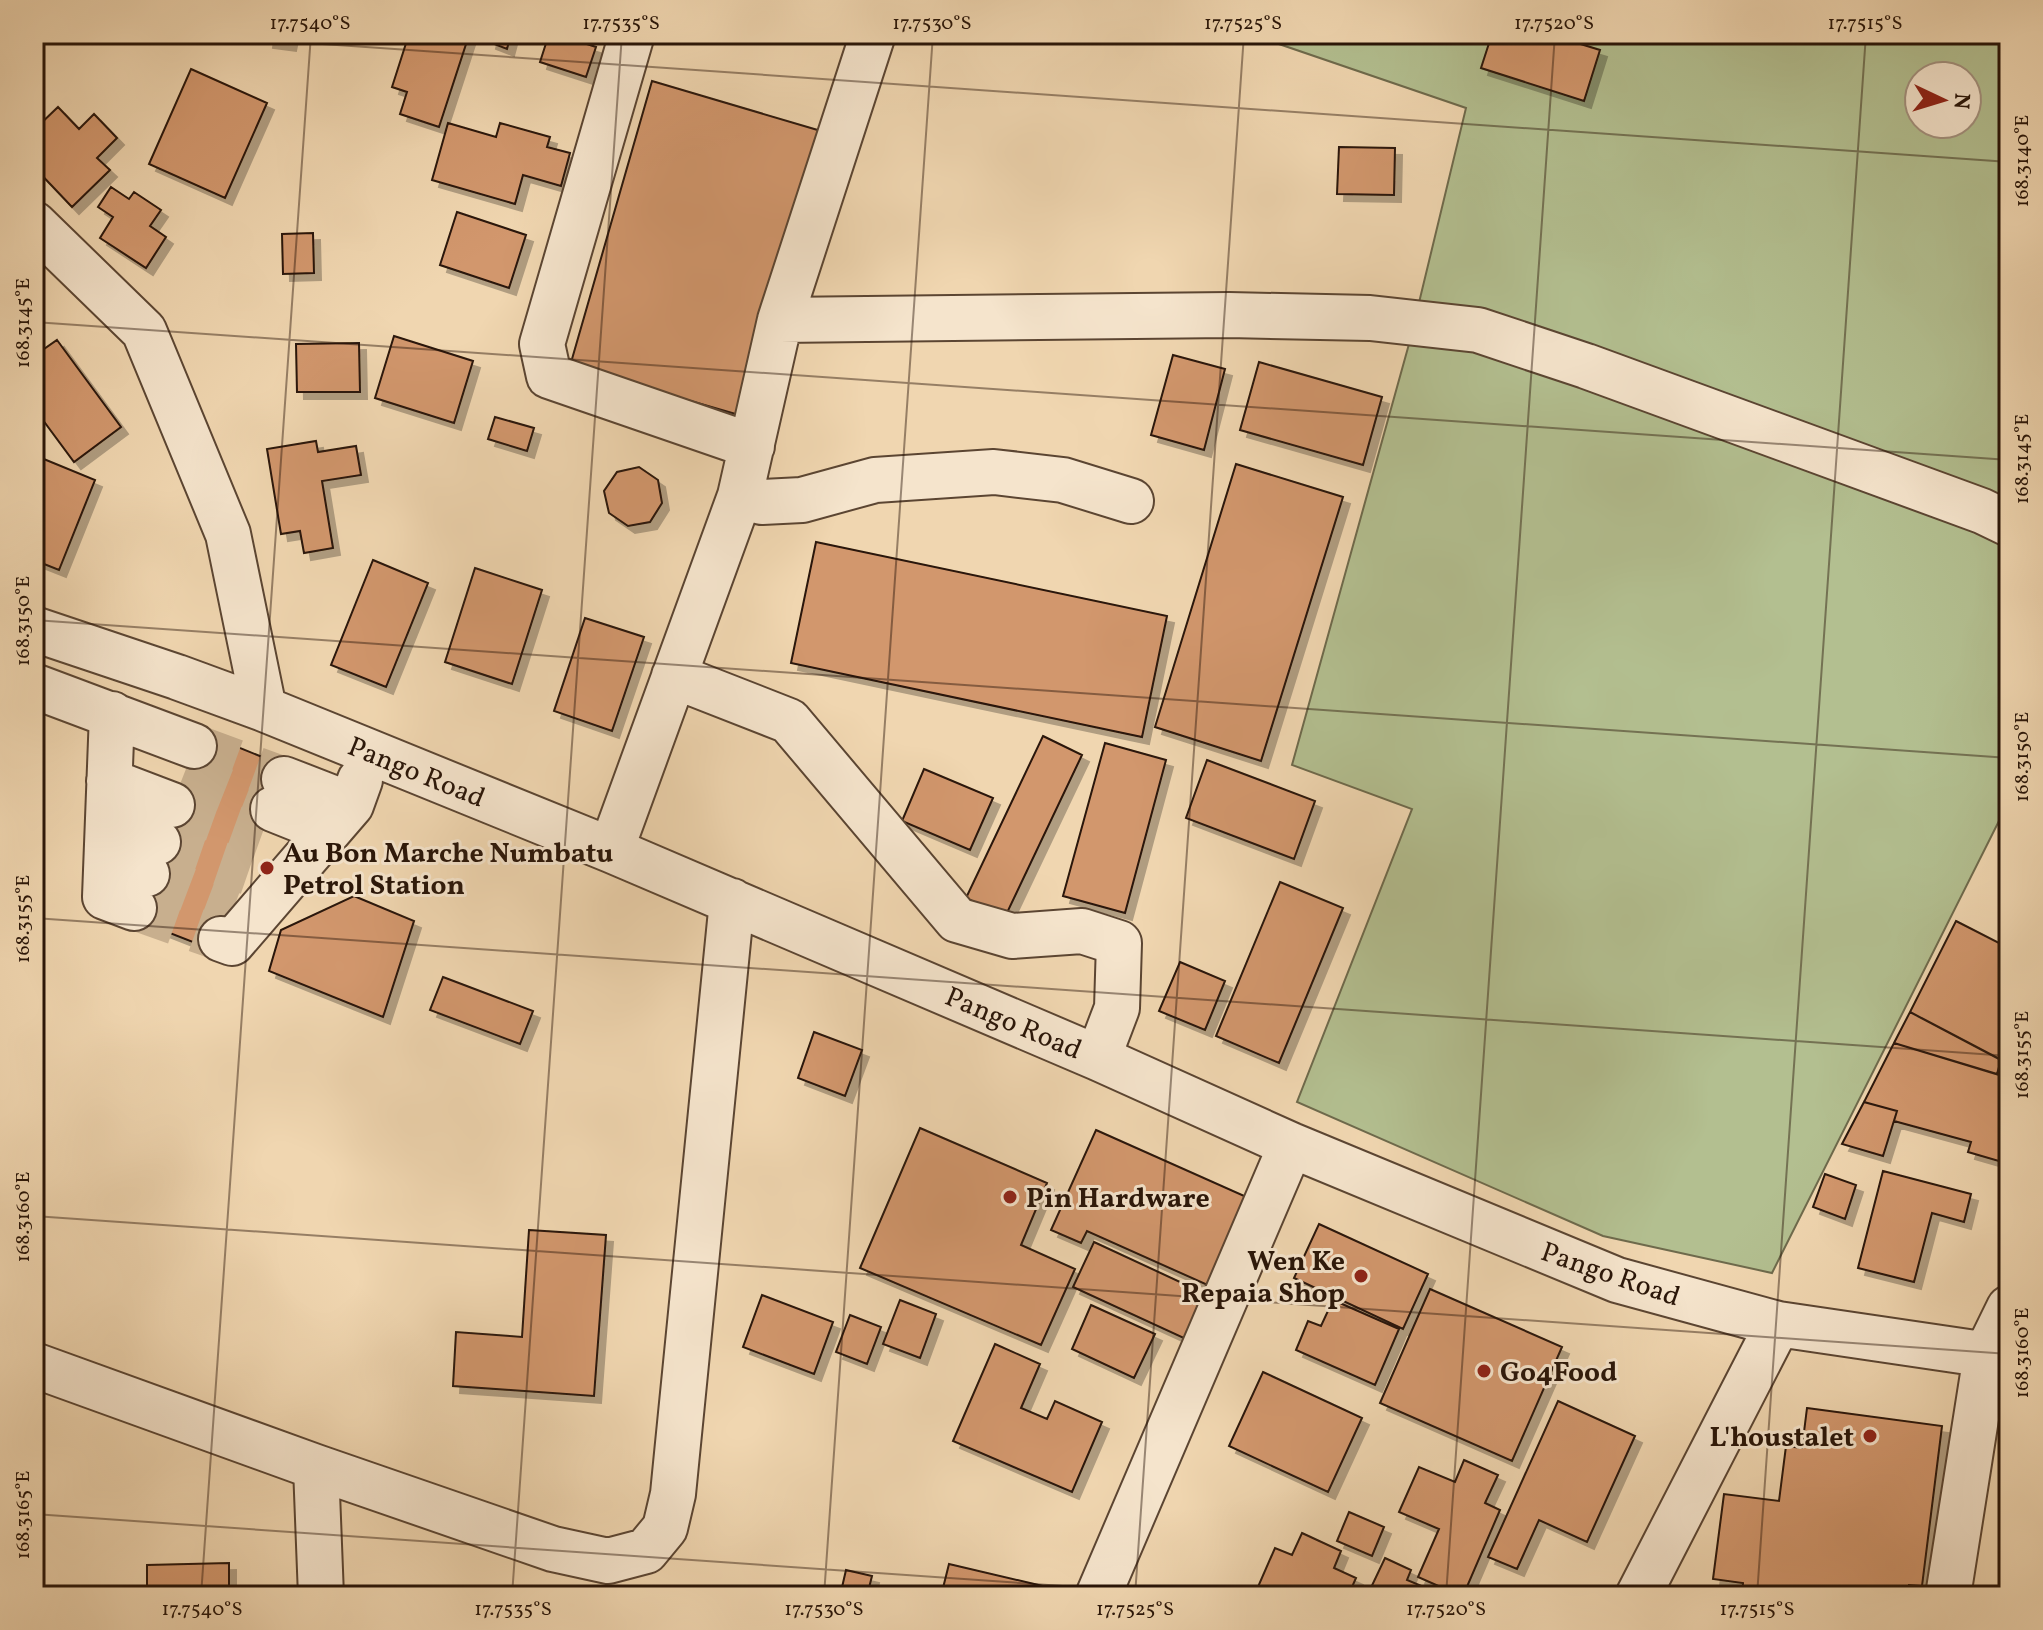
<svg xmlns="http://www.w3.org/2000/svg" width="2043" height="1630" font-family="Vollkorn,serif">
	<defs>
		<filter id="shadow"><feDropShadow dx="7" dy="7" stdDeviation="0" flood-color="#0004"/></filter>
	</defs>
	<rect width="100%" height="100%" fill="#f0d6b0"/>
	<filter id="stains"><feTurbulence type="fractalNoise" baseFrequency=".0025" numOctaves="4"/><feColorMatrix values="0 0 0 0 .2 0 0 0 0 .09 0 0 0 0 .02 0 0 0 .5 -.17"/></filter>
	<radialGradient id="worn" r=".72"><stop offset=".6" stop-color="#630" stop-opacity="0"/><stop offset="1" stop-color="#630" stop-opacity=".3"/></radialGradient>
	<path fill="#b3bf90" stroke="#6e6a4c" stroke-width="2" fill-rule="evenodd" d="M1282,34H2009V801L1772,1273L1603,1236L1297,1102L1412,809L1292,765L1409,344L1466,108L1279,44ZM1919,76H1967V124H1919Z"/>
	<path fill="#d2976d" stroke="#291508" stroke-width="2" filter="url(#shadow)" d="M267,34H291L289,44L266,41Z
		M409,34H458L468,38L439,127L400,114L407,92L392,87Z
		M491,34H511L507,49L489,42Z
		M549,34H556L596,47L586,77L540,62Z
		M1492,34H1548L1600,50L1584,101L1481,68Z
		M191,69L267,103L225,198L149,164Z
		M652,81L821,131L739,415L570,366Z
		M58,107L79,129L94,114L117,138L97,158L110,170L72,207L34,167V130Z
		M448,123L496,137L500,123L550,137L547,147L570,153L561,186L523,175L515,204L432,180Z
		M1339,147L1395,148L1394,195L1337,194Z
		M111,187L129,199L134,192L161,210L150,226L166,237L146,268L100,238L113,217L98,207Z
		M457,212L526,235L509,288L440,265Z
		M313,233L314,273L283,274L282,234Z
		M394,336L473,361L454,423L375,398Z
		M57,340L121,427L74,462L34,408V356Z
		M359,343L360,392H297L296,344Z
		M1173,355L1225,369L1204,450L1151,435Z
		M1259,362L1382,397L1363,465L1240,430Z
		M495,417L534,428L527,451L488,439Z
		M316,441L318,452L356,446L361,475L322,481L333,548L304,553L300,531L281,534L267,449Z
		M34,455L95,480L59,570L34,560Z
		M1236,464L1343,497L1261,761L1155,727Z
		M639,467L658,480L662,503L650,522L628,526L609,513L604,491L617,472Z
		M816,542L1167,616L1142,737L791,663Z
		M373,560L428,583L386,687L331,665Z
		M475,568L542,590L512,684L445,662Z
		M585,618L644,637L612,731L554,711Z
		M1043,736L1082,755L1005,917L966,898Z
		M213,737L277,763L203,946L139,921Z
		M1105,743L1166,760L1125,913L1063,896Z
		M1207,760L1315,801L1294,859L1186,818Z
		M924,769L993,798L970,850L902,821Z
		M1280,882L1343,908L1279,1063L1216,1036Z
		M354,896L414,921L383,1017L269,971L281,930Z
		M1956,921L2009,948V1064L1910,1012Z
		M1180,962L1225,981L1205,1030L1159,1011Z
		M443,977L533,1011L520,1044L430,1010Z
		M1910,1012L2001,1060L1997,1074L1894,1043Z
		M814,1032L862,1050L845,1096L798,1078Z
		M1894,1043L2009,1078V1164L1968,1152L1971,1142L1894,1121L1897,1111L1864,1102Z
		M1864,1102L1897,1111L1883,1156L1842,1144Z
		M920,1128L1047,1183L1021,1245L1075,1269L1041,1345L860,1268Z
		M1096,1130L1251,1199L1212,1287L1087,1231L1081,1243L1051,1230Z
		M1883,1171L1971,1194L1964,1222L1932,1213L1914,1282L1858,1268Z
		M1825,1174L1856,1185L1845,1219L1813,1207Z
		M1319,1224L1428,1274L1403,1329L1294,1278Z
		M529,1230L606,1235L594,1396L453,1386L456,1332L522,1337Z
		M1094,1242L1208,1295L1188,1340L1073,1287Z
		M1430,1289L1562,1347L1512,1461L1380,1403Z
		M762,1295L833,1322L814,1374L743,1347Z
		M900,1300L936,1314L920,1358L883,1344Z
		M1333,1300L1399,1329L1375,1385L1296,1350L1308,1321L1321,1326Z
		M1091,1305L1155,1334L1134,1378L1072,1349Z
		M850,1315L881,1327L867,1364L836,1352Z
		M995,1344L1040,1364L1021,1408L1047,1419L1055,1401L1102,1422L1072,1492L953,1441Z
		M1263,1372L1362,1418L1328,1492L1229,1446Z
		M1558,1401L1635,1436L1587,1542L1539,1520L1517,1569L1488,1557Z
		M1807,1408L1942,1426L1922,1586L1909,1585L1908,1596H1742L1743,1583L1713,1579L1724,1494L1779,1501L1786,1446L1802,1448Z
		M1464,1460L1498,1475L1485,1503L1500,1510L1463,1596H1461L1418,1577L1439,1529L1399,1512L1419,1467L1455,1482Z
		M1349,1512L1384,1527L1372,1556L1337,1541Z
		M1302,1533L1341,1551L1334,1568L1356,1578L1348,1596H1254L1275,1548L1292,1555Z
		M1385,1558L1411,1570L1407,1580L1424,1587L1420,1596H1367Z
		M229,1563V1596H147V1565Z
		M949,1564L1047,1587L1045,1596H941Z
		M846,1570L872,1576L867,1596H840Z"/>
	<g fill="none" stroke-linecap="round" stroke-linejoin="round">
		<path stroke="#c8af8e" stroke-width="44" stroke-dasharray="44 22" stroke-linecap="butt" d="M194,746L284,779
			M184,774L273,809
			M172,805L261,837
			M158,842L248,873
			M147,874L234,907
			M134,908L221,939"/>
		<defs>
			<path id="minor" d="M632,34L542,344L549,376L752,446
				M34,224L144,331L228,534L264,709
				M780,320L1229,315L1370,318L1478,330L1586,366L1982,511L2009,524
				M740,496L762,502L802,500L875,480L994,472L1063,480L1131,501
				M34,629L177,677L264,709L611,850L1098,1058L1291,1145L1617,1280L1778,1324L2009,1358
				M674,676L789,721L957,920L1012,936L1082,931L1119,943L1117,1008L1098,1058
				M34,686L194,746
				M112,714L105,897L134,908
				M284,779L351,805L360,780
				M109,781L172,805
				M273,809L328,831
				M108,824L158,842
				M611,850L740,496L780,320L873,34
				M107,859L147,874
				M221,939L232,943L351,805
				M34,1365L316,1467L553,1549L608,1561L646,1551L665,1528L673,1494L732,901
				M316,1467L321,1596
				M1098,1596L1291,1145
				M1638,1596L1778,1324
				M1948,1596L1986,1355L2009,1308"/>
		</defs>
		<use href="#minor" stroke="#5b4532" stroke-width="48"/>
		<use href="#minor" stroke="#f5e4cc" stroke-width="44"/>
	</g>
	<path fill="none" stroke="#291508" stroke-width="2" stroke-opacity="0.45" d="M180,34L2009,162M34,322L2009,460M34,620L2009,758M34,918L2009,1056M34,1216L2009,1354M34,1514L1206,1596M201,1596L311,34M512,1596L622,34M824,1596L933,34M1135,1596L1244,34M1446,1596L1555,34M1757,1596L1866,34"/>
	<g fill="#8f2418" stroke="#f5e4cc" stroke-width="3">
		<circle cx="267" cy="868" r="8"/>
		<circle cx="1010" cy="1197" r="8"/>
		<circle cx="1361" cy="1276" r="8"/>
		<circle cx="1484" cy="1371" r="8"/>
		<circle cx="1870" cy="1436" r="8"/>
	</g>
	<g text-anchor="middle" stroke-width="6" stroke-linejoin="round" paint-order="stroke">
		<g font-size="28" fill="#291508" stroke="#f5e4cc">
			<text transform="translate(417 771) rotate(22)" y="10">Pango Road</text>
			<text transform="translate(1014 1022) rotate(23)" y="10">Pango Road</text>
			<text transform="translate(1611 1273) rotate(19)" y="10">Pango Road</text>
		</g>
		<g font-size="28" font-weight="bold" fill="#291508" stroke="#f5e4cc" text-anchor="start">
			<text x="283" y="862">Au Bon Marche Numbatu<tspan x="283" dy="32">Petrol Station</tspan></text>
			<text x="1026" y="1207">Pin Hardware</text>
			<text x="1345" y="1270" text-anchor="end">Wen Ke<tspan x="1345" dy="32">Repaia Shop</tspan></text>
			<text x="1500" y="1381">Go4Food</text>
			<text x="1854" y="1446" text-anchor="end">L'houstalet</text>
		</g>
	</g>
	<rect width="2043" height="1630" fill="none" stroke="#f0d6b0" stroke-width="88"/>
	<g transform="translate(1943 100) rotate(94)"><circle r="38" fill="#f5e4cc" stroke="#a3917e" stroke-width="2"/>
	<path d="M0-6L14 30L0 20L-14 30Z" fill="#8f2418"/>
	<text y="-12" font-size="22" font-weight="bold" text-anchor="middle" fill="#291508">N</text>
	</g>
	<rect x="44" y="44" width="1955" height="1542" fill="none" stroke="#291508" stroke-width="3"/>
	<g font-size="20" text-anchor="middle" fill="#291508">
		<text x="310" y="29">17.7540°S</text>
		<text x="621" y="29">17.7535°S</text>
		<text x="932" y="29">17.7530°S</text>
		<text x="1243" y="29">17.7525°S</text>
		<text x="1554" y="29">17.7520°S</text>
		<text x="1865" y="29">17.7515°S</text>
		<text transform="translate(2021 161) rotate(-90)" y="7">168.3140°E</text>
		<text transform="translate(22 323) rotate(-90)" y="7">168.3145°E</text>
		<text transform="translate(2021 459) rotate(-90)" y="7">168.3145°E</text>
		<text transform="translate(22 621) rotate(-90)" y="7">168.3150°E</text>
		<text transform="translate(2021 757) rotate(-90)" y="7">168.3150°E</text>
		<text transform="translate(22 919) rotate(-90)" y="7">168.3155°E</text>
		<text transform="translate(2021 1055) rotate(-90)" y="7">168.3155°E</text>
		<text transform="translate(22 1217) rotate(-90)" y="7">168.3160°E</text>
		<text transform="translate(2021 1353) rotate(-90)" y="7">168.3160°E</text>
		<text transform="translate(22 1515) rotate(-90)" y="7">168.3165°E</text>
		<text x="202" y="1615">17.7540°S</text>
		<text x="513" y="1615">17.7535°S</text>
		<text x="824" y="1615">17.7530°S</text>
		<text x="1135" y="1615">17.7525°S</text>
		<text x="1446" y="1615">17.7520°S</text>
		<text x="1757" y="1615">17.7515°S</text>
	</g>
	<rect width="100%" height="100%" filter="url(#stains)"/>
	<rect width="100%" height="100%" fill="url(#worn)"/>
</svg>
